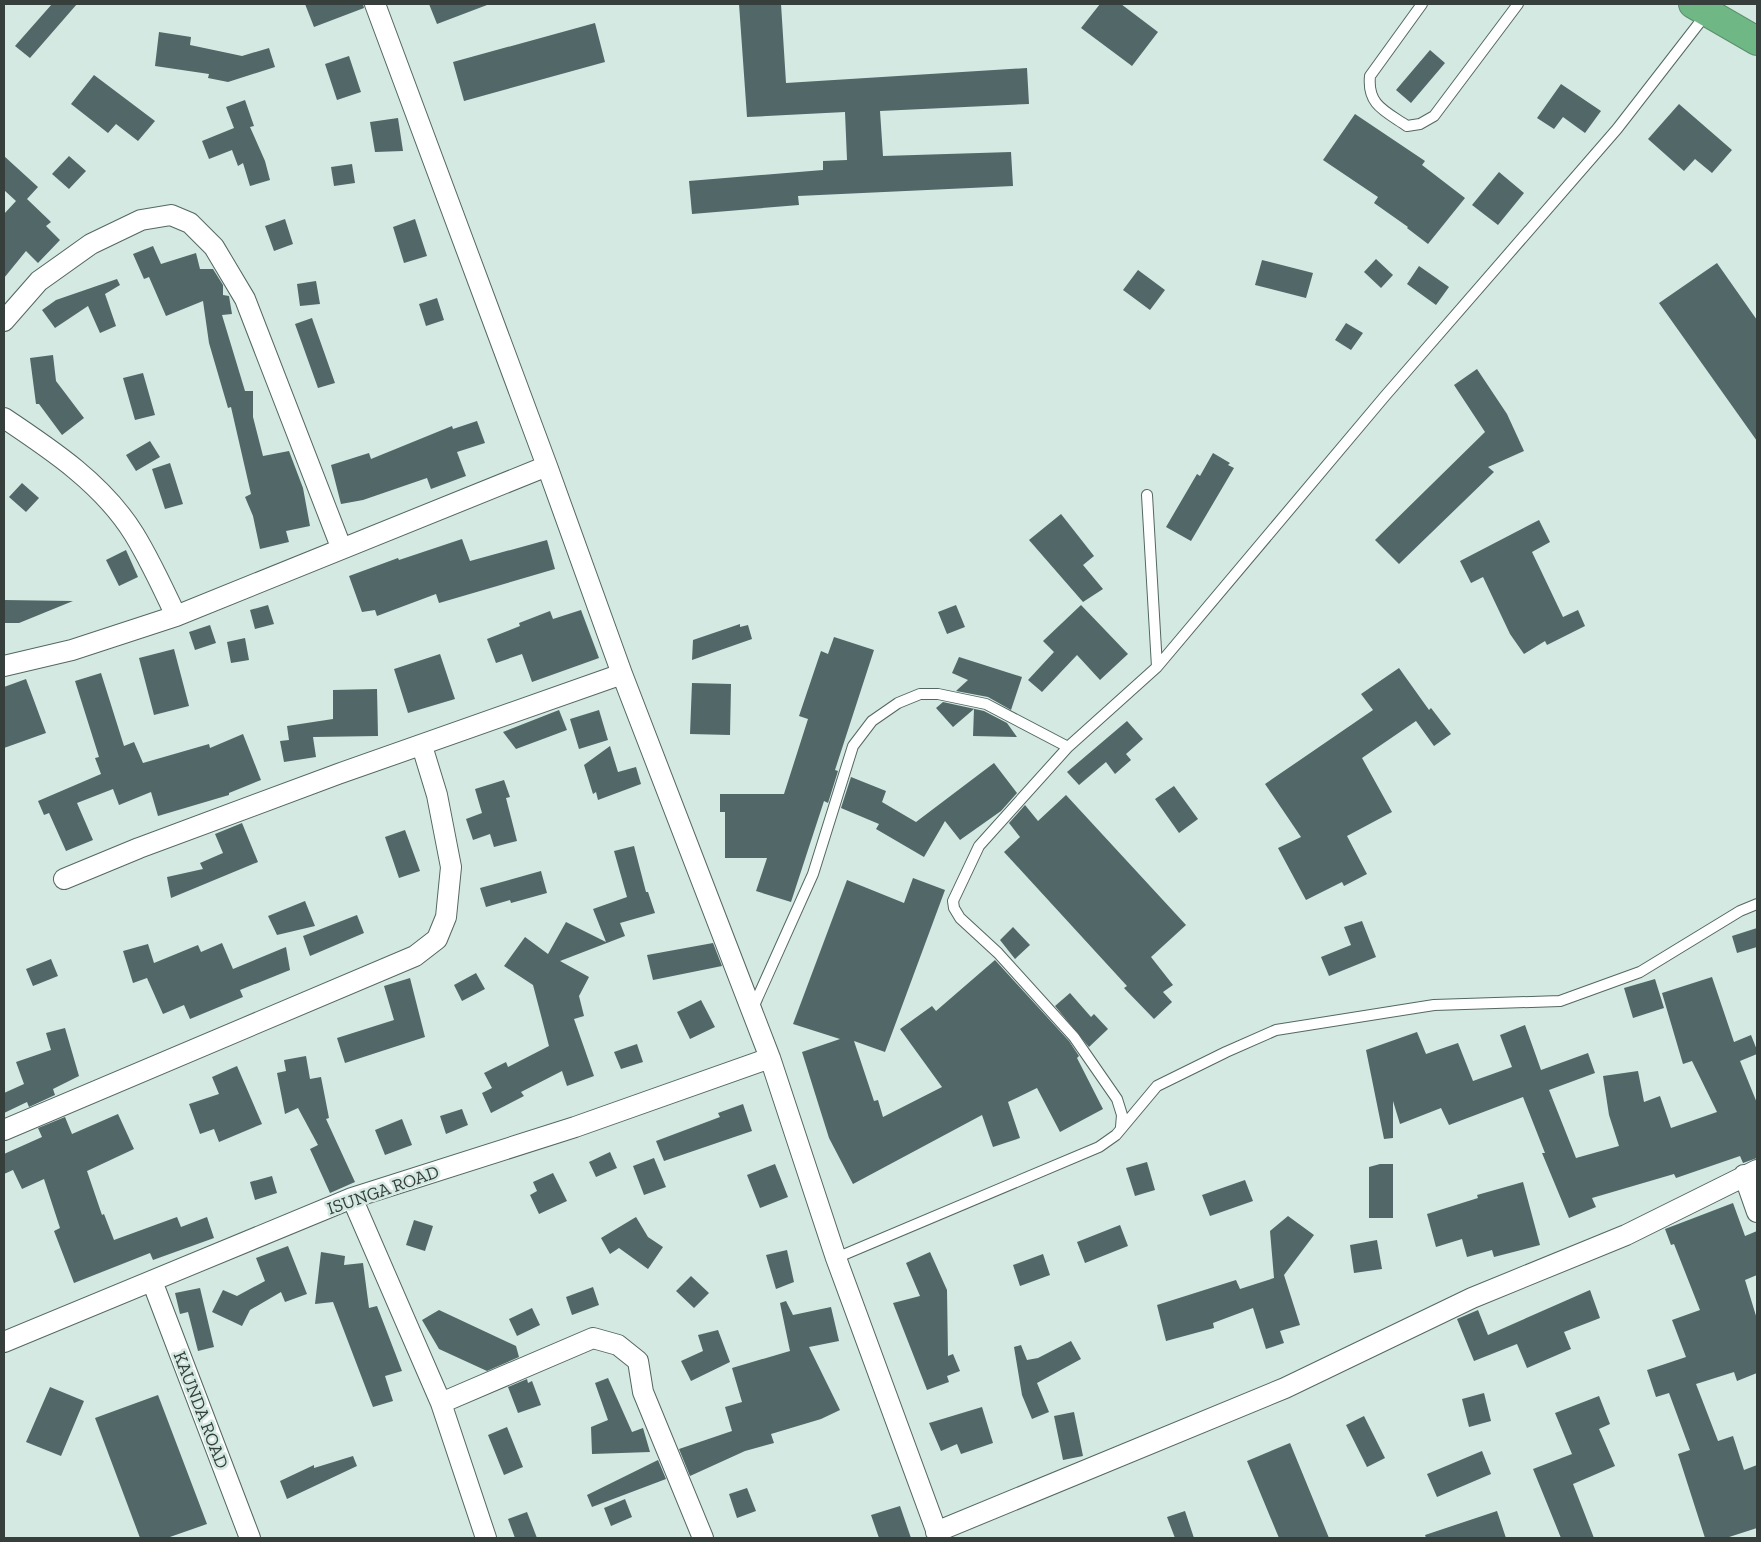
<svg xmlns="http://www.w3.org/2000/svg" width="1761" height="1542" font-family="'Zilla Slab',serif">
	<rect width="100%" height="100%" fill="#d3e9e2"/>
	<path fill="#526767" d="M52,4H77L30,58L15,46Z
		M305,4H363L364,8L314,27Z
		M429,4H487V5L437,24Z
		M739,4H781L786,83L1027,68L1029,104L880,111L883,156L1011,152L1013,186L798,196L799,205L692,214L689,181L823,170V161L847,160L845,112L747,117Z
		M1100,4H1121L1158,32L1132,66L1081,28Z
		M595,23L605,62L464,101L453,62Z
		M159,32L191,37L190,45L242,56L269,48L275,67L228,82L208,78L209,74L155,66Z
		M1430,50L1445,63L1411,103L1396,90Z
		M349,56L361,92L337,100L325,64Z
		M94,75L155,121L138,141L116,124L108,133L71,104Z
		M1561,84L1601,111L1585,133L1563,117L1554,129L1537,118Z
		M245,100L254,126L250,127L265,161L270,180L250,186L243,163L238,166L232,150L209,159L202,141L234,128L226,107Z
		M1679,104L1732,150L1712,173L1695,159L1684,171L1648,139Z
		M1355,114L1425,161L1422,165L1465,198L1428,244L1407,228L1408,227L1374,203L1378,197L1323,160Z
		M398,118L403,151L375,152L370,122Z
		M4,156L38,187L27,199L51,222L46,226L60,240L38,263L26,251L4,278V214L16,201L4,190Z
		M69,156L86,171L69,189L52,174Z
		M352,164L355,183L334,186L331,167Z
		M1499,172L1524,193L1498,225L1472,205Z
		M285,219L293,244L274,251L265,226Z
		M415,219L427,256L404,263L393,227Z
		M153,246L161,264L196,253L200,269H213L223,285V295L229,296L232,314L222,315L245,391H253V417L263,456L289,451L303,488L310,526L286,531L289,542L260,549L253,516L245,497L251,494L231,407L228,408L209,343L203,301L166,316L149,277L144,279L133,254Z
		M1376,259L1393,275L1381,288L1364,272Z
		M1262,260L1313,273L1306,298L1255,285Z
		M1717,263L1757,320V441L1659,303Z
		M1419,266L1449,287L1436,305L1407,284Z
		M1138,270L1165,290L1150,310L1123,290Z
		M117,279L120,285L105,294L116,326L100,333L88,306L55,328L42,310L56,300Z
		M316,281L320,304L300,306L297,284Z
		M437,298L444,320L426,326L419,304Z
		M312,318L335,383L318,388L295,324Z
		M1346,323L1363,333L1351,350L1335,340Z
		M53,355L56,381L84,418L62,435L39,404H36L30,358Z
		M1477,369L1507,414L1524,451L1488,467L1494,472L1399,564L1375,540L1485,432L1454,385Z
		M143,373L155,415L135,420L123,378Z
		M477,421L485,443L457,452L466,476L431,489L427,478L363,500L341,504L331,465L369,453L371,459L452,426L453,429Z
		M150,441L160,457L136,471L126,455Z
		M1213,453L1230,463L1228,465L1234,468L1191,541L1166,527L1197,474L1200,476Z
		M170,463L183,504L165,509L152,469Z
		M22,483L39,498L26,512L9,497Z
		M1061,514L1094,556L1083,565L1103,589L1083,602L1029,540Z
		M1539,520L1550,542L1532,552L1563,617L1578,610L1585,626L1547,645L1545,641L1524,654L1510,634L1483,577L1471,583L1460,561Z
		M462,539L470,561L547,540L555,569L439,603L436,594L377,616L375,610L362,612L349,576L398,558L399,560Z
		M126,550L138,577L119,586L106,560Z
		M4,600L73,601L19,623H4Z
		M268,605L274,624L255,629L250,610Z
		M956,605L965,627L947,634L938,612Z
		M1081,605L1128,654L1100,680L1077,655L1042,692L1028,680L1054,652L1043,641Z
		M581,610L599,658L532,682L522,654L496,663L487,639L520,626L519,623L550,611L553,619Z
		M740,624V627L748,625L752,639L692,660L693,640Z
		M210,625L216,643L195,650L189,632Z
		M834,637L874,650L835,770L838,771L828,803L824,801L791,902L756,891L767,858H725V812H720V794H784L808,719L799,716L821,651L828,654Z
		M245,638L249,660L231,663L227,642Z
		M174,649L189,706L154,715L139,658Z
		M440,654L455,699L408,713L394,669Z
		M959,657L1022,677L1011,710L988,697L956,691L968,680L952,673Z
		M1399,668L1429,710L1431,708L1451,734L1434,746L1416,721L1362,758L1392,812L1347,836L1367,874L1344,886L1342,882L1306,900L1278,848L1301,837L1265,784L1373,710L1361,694Z
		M101,673L124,746L134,742L143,763L209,744L210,748L243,734L261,780L229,793V795L158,816L151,792L119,805L113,789L77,803L93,840L66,851L49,813L44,815L38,801L101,774L95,758L99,757L75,681Z
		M26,679L46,733L4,748V687Z
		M692,683L731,684L730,735L690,734Z
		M377,689L378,736L313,737L316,757L284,762L280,741L289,740L287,726L333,719V690Z
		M943,702L984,711L1007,723L1017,737L973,736L974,709L953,727L936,708Z
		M559,710L567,730L516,749L503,732Z
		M599,710L608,740L579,749L570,719Z
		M1127,721L1143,739L1126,754L1131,760L1115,774L1106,762L1079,785L1067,772Z
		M610,746L618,772L636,767L641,784L598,800L596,792L593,794L584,765Z
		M994,763L1017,793L1001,811L960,840L945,821L924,857L876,829L879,824L841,808L851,777L886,791L882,802L916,822Z
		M504,780L510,797L506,798L517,841L494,847L490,834L473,840L466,819L482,813L475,789Z
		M1174,786L1198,819L1179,833L1155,799Z
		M1066,795L1186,925L1151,957L1173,985L1163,992L1172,1002L1154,1019L1124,988L1127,986L1004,852L1020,837L1009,823L1025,805L1038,821Z
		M242,823L258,862L171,898L167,877L203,869L200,863L223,853L215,834Z
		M405,830L420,871L399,878L385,837Z
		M634,846L646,892H648L655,913L620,923L625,936L560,961L589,977L579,996L584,1016L574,1019L594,1076L567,1086L562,1071L521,1092L524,1096L491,1113L482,1093L492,1088L484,1073L506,1062L508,1067L549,1046L533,985L504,966L525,937L548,954L566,922L606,942L593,909L627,897L614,851Z
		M541,871L547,893L511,903L510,900L486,907L480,888Z
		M913,878L945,890L885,1052L854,1041L874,1101L878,1100L883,1117L942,1087L900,1029L932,1006L936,1011L995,960L1069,1041L1079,1056L1077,1058L1103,1109L1060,1132L1037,1088L1008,1102L1020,1138L993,1147L982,1115L853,1184L829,1138L802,1052L840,1039L793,1024L847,880L904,903Z
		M305,901L315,926L277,935L268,916Z
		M357,915L364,933L310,956L303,936Z
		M1362,921L1376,957L1329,976L1321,957L1351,945L1344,927Z
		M1013,927L1030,945L1015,959L1000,940Z
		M1757,928V947L1737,953L1732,936Z
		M222,943L233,969L286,947L290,970L240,990L243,997L190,1019L184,1005L163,1014L147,978L133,983L123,951L148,944L154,963L198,945L201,952Z
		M713,943L722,966L653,980L647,955Z
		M51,959L58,976L33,986L26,969Z
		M476,973L485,989L462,1001L454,985Z
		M1712,977L1734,1042L1751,1035L1757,1050V1054L1740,1061L1757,1103V1158L1743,1163L1740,1156L1676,1178L1674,1174L1592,1198L1596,1207L1569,1218L1542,1153H1545L1523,1097L1449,1125L1441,1108L1400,1124L1393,1101V1138L1384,1139L1366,1050L1417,1032L1426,1054L1458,1043L1473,1081L1512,1067L1500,1035L1525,1025L1541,1070L1588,1053L1595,1073L1549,1090L1576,1158L1619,1146L1609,1115L1603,1076L1638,1071L1644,1102L1660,1096L1671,1128L1717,1112L1692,1061L1683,1064L1662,993Z
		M410,978L425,1037L345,1063L337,1038L394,1020L384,986Z
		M1655,979L1664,1008L1633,1018L1624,988Z
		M1070,993L1091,1017L1094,1014L1108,1029L1089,1047L1055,1006Z
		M701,1000L715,1027L690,1039L677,1012Z
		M65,1028L79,1076L53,1089L55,1095L29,1107L27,1102L4,1113V1093L24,1084L16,1062L51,1050L46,1033Z
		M637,1044L643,1062L621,1069L614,1052Z
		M306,1056L310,1079L321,1077L329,1118L326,1119L355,1182L330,1193L310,1149L318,1145L298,1108L285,1114L277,1073L286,1071L284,1060Z
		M237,1066L262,1124L219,1142L214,1129L200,1134L189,1104L219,1094L212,1077Z
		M743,1104L752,1131L664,1161L656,1141L720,1117L718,1113Z
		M462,1109L468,1125L446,1134L440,1116Z
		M118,1114L134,1149L87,1171L102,1215L104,1214L114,1240L177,1217L181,1227L207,1217L214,1238L153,1260L150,1253L74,1283L54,1231L60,1228L44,1179L22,1189L13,1170L4,1174V1154L42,1137L38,1128L65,1117L72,1134Z
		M402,1119L412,1145L385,1155L375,1130Z
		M610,1152L617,1168L596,1177L589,1162Z
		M654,1158L666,1187L644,1195L633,1166Z
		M1147,1162L1155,1190L1135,1196L1126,1168Z
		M775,1164L788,1197L760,1208L747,1175Z
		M1380,1164H1393V1218H1369V1167Z
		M553,1173L567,1201L539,1214L530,1195L537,1191L533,1182Z
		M272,1176L277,1193L255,1200L250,1182Z
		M1245,1180L1253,1201L1210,1216L1202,1195Z
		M1523,1182L1540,1245L1494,1257L1492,1250L1467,1257L1462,1239L1436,1247L1427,1214L1478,1198L1477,1195Z
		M1733,1203L1745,1236L1757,1231V1275L1745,1280L1757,1319V1373L1737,1381L1734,1372L1696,1384L1718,1441L1733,1436L1744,1470L1757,1465V1528L1726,1538H1705L1678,1454L1690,1450L1669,1393L1656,1397L1647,1370L1686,1357L1672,1320L1700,1310L1674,1244L1671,1245L1665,1229Z
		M1288,1216L1314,1235L1284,1275L1300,1325L1280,1331L1284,1343L1266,1349L1253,1308L1213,1323L1214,1328L1166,1341L1157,1305L1236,1280L1240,1289L1274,1278L1270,1231Z
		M636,1217L648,1237L663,1247L648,1269L619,1248L610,1254L601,1238Z
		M414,1220L433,1226L425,1251L406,1245Z
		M1120,1225L1128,1246L1085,1263L1077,1242Z
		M1377,1240L1382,1269L1354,1273L1350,1245Z
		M288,1246L307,1294L285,1302L281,1292L250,1310L242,1326L212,1312L223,1290L237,1296L265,1281L256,1258Z
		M787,1250L794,1282L776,1289L766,1255Z
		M321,1252L345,1256L344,1265L363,1263L369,1308L377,1306L402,1371L385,1376L393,1401L373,1407L333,1302L315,1304Z
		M930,1252L947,1290L948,1356L953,1354L960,1371L947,1376L949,1382L927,1390L893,1303L920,1296L906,1263Z
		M1043,1254L1050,1275L1020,1286L1013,1265Z
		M691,1276L709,1293L694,1308L676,1291Z
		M593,1287L599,1305L572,1315L566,1297Z
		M200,1288L214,1347L198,1351L188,1312L180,1314L175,1293Z
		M1590,1290L1600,1318L1564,1332L1571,1349L1527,1368L1517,1344L1474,1361L1457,1319L1478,1310L1488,1335Z
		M786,1301L793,1315L831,1307L839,1341L809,1347L840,1410L821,1419L771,1434L774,1443L745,1451L690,1476L679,1449L732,1431L725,1407L742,1402L732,1368L790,1351L780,1303Z
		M532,1308L540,1325L517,1336L509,1319Z
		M439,1310L516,1346L519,1357L487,1371L439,1349L422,1320Z
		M718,1330L730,1362L691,1381L681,1361L703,1351L698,1335Z
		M1071,1341L1081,1359L1037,1383L1049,1412L1032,1419L1022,1395L1014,1347L1021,1345L1027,1360L1038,1358Z
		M608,1378L632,1432L643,1428L650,1452L592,1454L591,1427L608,1420L595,1383Z
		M527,1379L528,1383L532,1381L541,1405L518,1413L508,1387Z
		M50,1387L84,1401L61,1456L26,1442Z
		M1484,1393L1491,1421L1469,1427L1462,1399Z
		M158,1395L207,1524L167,1538H140L95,1418Z
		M1599,1396L1610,1424L1599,1429L1615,1466L1573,1484L1594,1538H1561L1533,1469L1572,1454L1555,1413Z
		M982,1407L993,1443L961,1454L957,1444L941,1451L929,1423Z
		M1074,1412L1083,1456L1063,1460L1054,1416Z
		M1364,1416L1385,1458L1367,1467L1346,1425Z
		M507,1427L523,1467L504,1475L488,1435Z
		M1290,1443L1329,1538H1279L1247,1461Z
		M1482,1451L1491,1474L1437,1497L1427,1474Z
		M353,1456L357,1466L287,1499L280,1481L314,1465V1468Z
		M658,1460L666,1479L592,1507L587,1495Z
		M747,1488L756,1511L737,1518L729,1494Z
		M625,1499L632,1517L611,1526L604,1508Z
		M900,1506L911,1538H879L871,1515Z
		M1185,1511L1194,1538H1175L1167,1517Z
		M1497,1511L1506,1538H1426L1425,1535Z
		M527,1512L537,1538H515L508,1519Z"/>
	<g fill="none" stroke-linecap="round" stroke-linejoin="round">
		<defs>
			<path id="lane" d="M1422,4L1370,76C1367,105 1385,111 1407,126L1420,124L1434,116L1518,4
				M1147,495L1157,667
				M752,1010L813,874L853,746L872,721L898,703L920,694H938L986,704L1068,747
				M1121,1127L1122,1115L1117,1099L1074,1037L998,953L960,918L954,908L953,901L979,846L1068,747L1157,667L1385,396L1617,129L1707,13
				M836,1258L1099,1147L1116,1135L1157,1086L1226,1052L1276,1030L1434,1005L1560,1001L1640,972L1740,911L1757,904"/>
			<path id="street" d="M375,4L547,466L622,674L770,1058L836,1258L939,1538
				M4,321L39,281L91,244L141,220L171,215L190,223L214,247L245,299L341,547
				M4,418C52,450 103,484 134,534C150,560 163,588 176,616
				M4,666L72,650L176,616L547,466
				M64,879L139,848L338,774L622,674
				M4,1130L415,956L437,939L446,917L451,867L437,795L422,746
				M1744,1175L1757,1212
				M352,1198L441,1403L486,1538
				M152,1281L250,1538
				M4,1342L352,1198L575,1127L770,1058
				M441,1403L593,1338L618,1345L638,1361L643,1392L703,1538
				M936,1532L1285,1388L1472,1298L1626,1235L1757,1170"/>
			<path id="highway" d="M1693,4L1757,41"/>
		</defs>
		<use href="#lane" stroke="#546762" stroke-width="12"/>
		<use href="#street" stroke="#546762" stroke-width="22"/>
		<use href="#highway" stroke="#5b8e6c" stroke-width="30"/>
		<use href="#lane" stroke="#fff" stroke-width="10"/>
		<use href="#street" stroke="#fff" stroke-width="20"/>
		<use href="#highway" stroke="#6fb886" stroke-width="28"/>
	</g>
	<g text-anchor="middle" stroke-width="5" stroke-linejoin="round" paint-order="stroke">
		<g font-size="18" fill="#363f3c" stroke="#d3e9e2">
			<text transform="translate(383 1190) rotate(-19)" y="6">ISUNGA ROAD</text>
			<text transform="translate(201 1410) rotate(69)" y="6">KAUNDA ROAD</text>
		</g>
	</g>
	<rect width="1761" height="1542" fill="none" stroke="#363f3c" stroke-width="10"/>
</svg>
